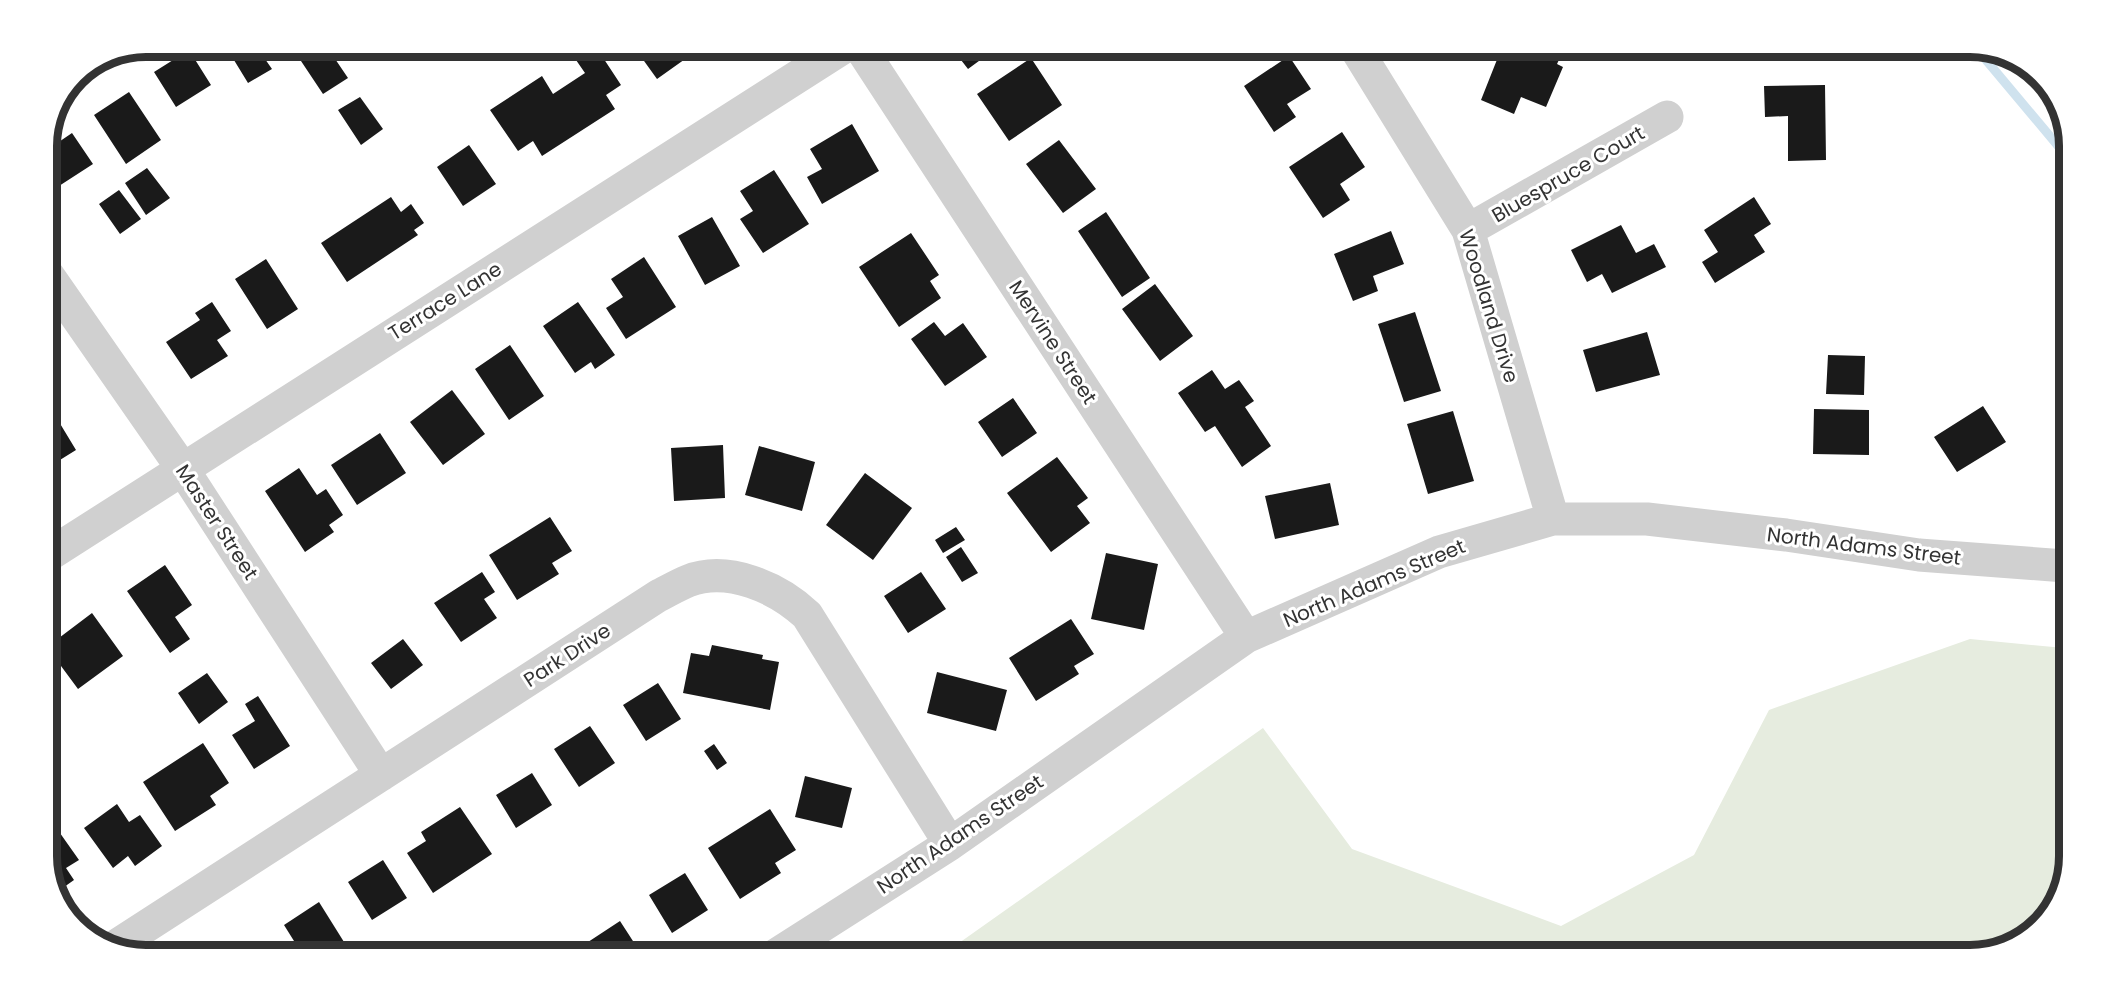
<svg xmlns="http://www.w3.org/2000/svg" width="2116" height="1002" font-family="Poppins,sans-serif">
	<rect width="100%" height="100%" fill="#fff"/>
	<path fill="#e6ecdf" d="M1970,639L2064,648L2062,895L2026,939L1971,955H942L1263,728L1352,849L1561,926L1694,855L1769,710Z"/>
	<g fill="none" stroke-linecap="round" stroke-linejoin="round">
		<path stroke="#cfe2ee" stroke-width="9" d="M1976,48L2069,159"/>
	</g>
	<path fill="#1a1a1a" d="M226,47H277L279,51L265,59L272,69L248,83Z
		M323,47H327L348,78L323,94L301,61Z
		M567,47H596L621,85L606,95L615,109L542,156L533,141L518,151L490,110L542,76L553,94L585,73Z
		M634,47H691L695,52L657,79Z
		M951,47H998L968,69Z
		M1217,47H1244L1225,59Z
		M1502,47L1527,55L1531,47H1565L1557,64L1563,67L1546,107L1521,97L1514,114L1481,100Z
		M189,50L211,85L176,107L154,72Z
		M1289,56L1311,89L1287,104L1296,117L1274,132L1244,86Z
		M1031,58L1062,105L1009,141L977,94Z
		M1825,85L1826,160L1788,161V116L1765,117L1764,86Z
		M129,92L161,140L126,164L94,115Z
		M360,97L383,129L361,145L338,110Z
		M852,124L879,171L822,204L807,177L822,169L810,149Z
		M1342,132L1365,167L1340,184L1350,200L1323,218L1289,167Z
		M72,133L93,164L59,186L47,168V150Z
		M1059,140L1096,189L1063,213L1026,164Z
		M469,145L496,184L463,206L437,167Z
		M147,168L170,198L146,215L125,183Z
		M774,170L809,224L763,253L740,219L753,211L740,191Z
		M119,190L141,219L120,234L99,204Z
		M391,197L401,212L411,204L424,223L414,230L418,235L347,282L321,243Z
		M1754,197L1771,224L1754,235L1765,252L1715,283L1702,262L1718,252L1704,230Z
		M1106,212L1150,278L1122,297L1078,231Z
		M712,217L740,266L705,285L678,236Z
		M1621,225L1636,253L1654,244L1666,267L1612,293L1602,274L1587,282L1571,250Z
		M1391,231L1404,264L1373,276L1378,291L1353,301L1334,254Z
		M911,233L939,275L930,281L941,298L899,327L859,267Z
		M644,257L676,307L626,339L606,308L623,297L611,279Z
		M266,259L298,309L267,329L235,279Z
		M1155,284L1193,336L1160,361L1122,309Z
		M212,302L231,331L217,340L228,356L191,379L166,342L200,320L195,313Z
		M578,302L615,355L595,369L591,362L575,373L543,326Z
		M1415,312L1441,391L1404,402L1378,324Z
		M934,322L945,336L963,323L987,357L945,386L911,339Z
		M1647,332L1660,375L1596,392L1583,350Z
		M510,345L544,396L509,420L475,369Z
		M1828,355L1865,356L1864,395L1826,394Z
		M1212,370L1225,389L1239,380L1254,401L1245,407L1271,446L1242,467L1215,426L1205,432L1178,393Z
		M452,390L485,434L443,465L410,422Z
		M1013,398L1037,433L1002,457L978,422Z
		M1983,406L2006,442L1957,472L1934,437Z
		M1814,409L1869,410V455L1813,454Z
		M1453,411L1474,481L1428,494L1407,424Z
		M53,412L76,450L47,468V415Z
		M380,433L406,473L357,505L331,465Z
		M723,445L725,498L674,501L671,448Z
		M759,446L815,462L802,511L745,495Z
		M1057,457L1088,498L1077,506L1090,523L1051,552L1007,493Z
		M299,468L317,495L326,489L343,515L329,525L334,532L305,552L265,491Z
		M865,473L912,508L873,560L826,525Z
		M1330,483L1339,525L1275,539L1265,496Z
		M550,517L572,551L552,563L559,574L517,600L489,555Z
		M956,527L965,540L943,553L935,540Z
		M961,547L978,573L962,582L946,557Z
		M1106,553L1158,564L1144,630L1091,619Z
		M165,565L192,605L175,617L190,639L170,653L127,591Z
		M482,572L495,592L484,599L497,618L461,642L434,603Z
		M921,572L946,609L908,633L884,596Z
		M92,613L123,656L78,689L47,647Z
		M1071,619L1094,654L1074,666L1079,674L1036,701L1009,658Z
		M403,639L423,665L391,689L371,663Z
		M712,645L763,655L762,659L779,662L770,710L683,693L691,653L709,656Z
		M937,672L1007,690L996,731L927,713Z
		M207,673L228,702L199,724L178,693Z
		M658,683L681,719L646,741L623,705Z
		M258,696L290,746L254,769L232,735L255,721L245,704Z
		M590,726L615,763L579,787L554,749Z
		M203,743L229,783L210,796L216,805L175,831L143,782Z
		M714,744L727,763L717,770L704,751Z
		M532,773L552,805L516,828L496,795Z
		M805,776L852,788L842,828L795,817Z
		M117,804L129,822L140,815L162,846L135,866L128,856L113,868L84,828Z
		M460,807L492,854L433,893L407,853L426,841L421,832Z
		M770,809L796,850L775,863L781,873L740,899L708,848Z
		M55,826L79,860L66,868L74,880L57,892L47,863V832Z
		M383,860L407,898L372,920L348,882Z
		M685,873L708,910L672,933L649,895Z
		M319,902L344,942L323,955H279L277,952L294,941L284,925Z
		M620,921L642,955H592L585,944Z
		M251,946L257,955H237Z"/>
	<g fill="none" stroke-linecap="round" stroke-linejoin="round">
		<path stroke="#d0d0d0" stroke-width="33" d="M860,47L1246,637
			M1355,47L1468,230L1553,519
			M1468,230L1667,117
			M47,274L182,468L381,775
			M47,556L844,47
			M111,949L658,596C668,591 678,585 688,581C728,565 778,588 807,615L950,844
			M776,955L950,844L1246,637L1439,552L1553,519H1647L1786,535L1919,555L2065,566"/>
	</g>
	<g text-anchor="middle" stroke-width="6" stroke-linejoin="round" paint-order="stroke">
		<g font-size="20" fill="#333" stroke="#fff">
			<text transform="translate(1568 174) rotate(-30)" y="7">Bluespruce Court</text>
			<text transform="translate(445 301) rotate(-32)" y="7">Terrace Lane</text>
			<text transform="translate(1489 306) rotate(73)" y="7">Woodland Drive</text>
			<text transform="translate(1053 342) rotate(57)" y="7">Mervine Street</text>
			<text transform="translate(217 522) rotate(57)" y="7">Master Street</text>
			<text transform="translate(1864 546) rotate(7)" y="7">North Adams Street</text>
			<text transform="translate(1374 583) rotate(-23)" y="7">North Adams Street</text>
			<text transform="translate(567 655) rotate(-33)" y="7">Park Drive</text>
			<text transform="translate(960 834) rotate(-34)" y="7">North Adams Street</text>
		</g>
	</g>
	<path d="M0 0H2116V1002H0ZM146 57H1970A89 89 0 0 1 2059 146V856A89 89 0 0 1 1970 945H146A89 89 0 0 1 57 856V146A89 89 0 0 1 146 57Z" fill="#fff" fill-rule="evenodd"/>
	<path fill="none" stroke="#333" stroke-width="8" d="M146 57H1970A89 89 0 0 1 2059 146V856A89 89 0 0 1 1970 945H146A89 89 0 0 1 57 856V146A89 89 0 0 1 146 57Z"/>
</svg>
